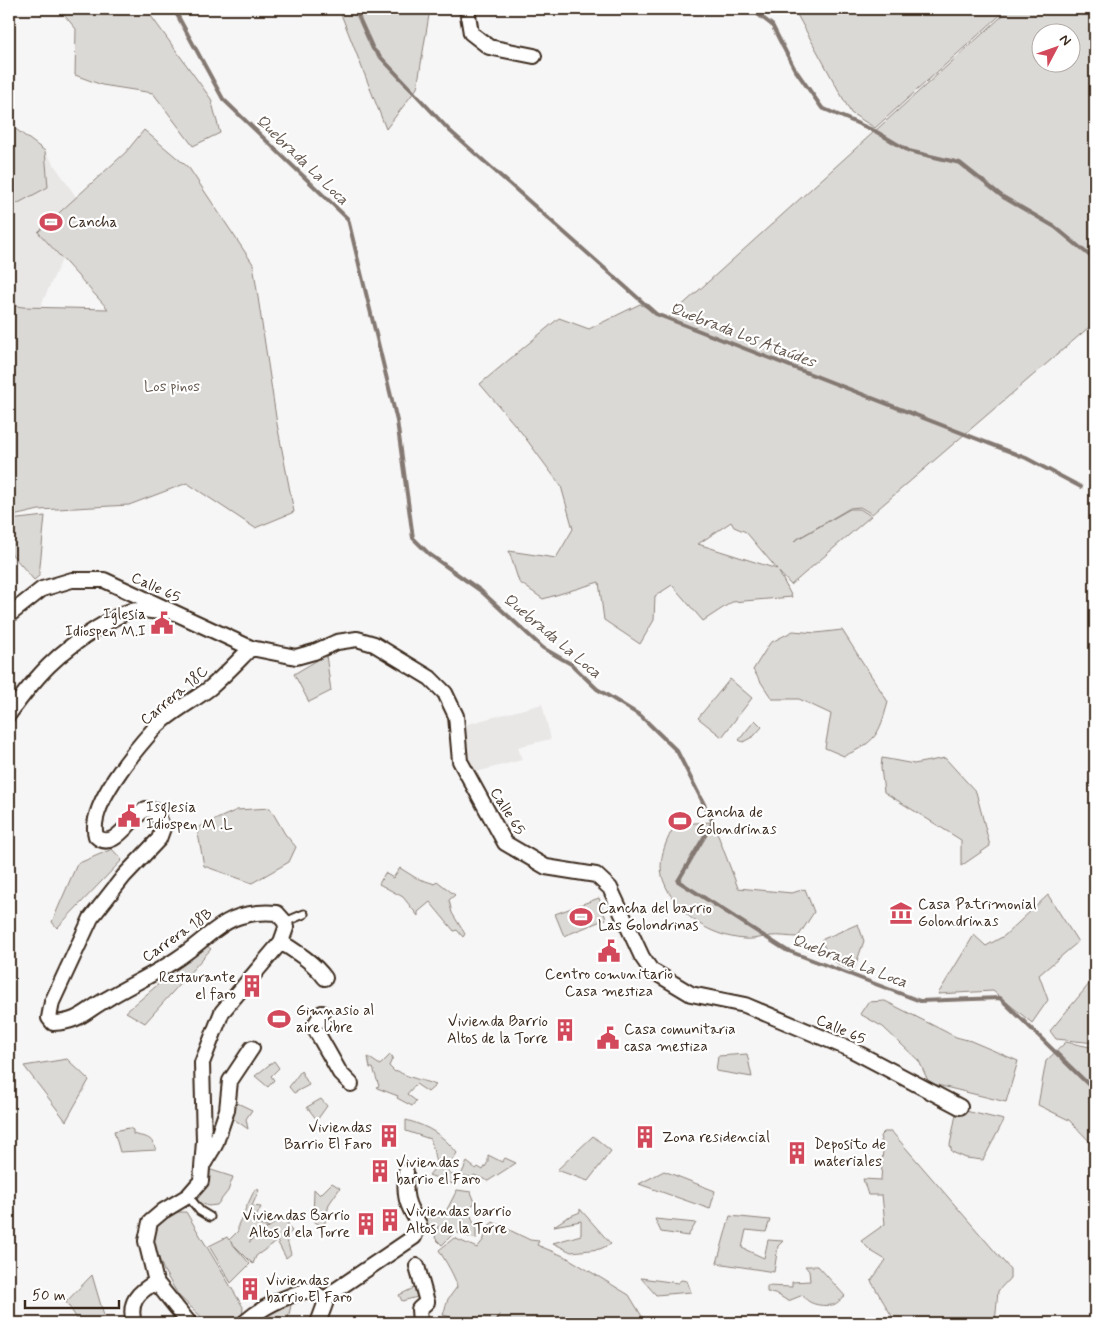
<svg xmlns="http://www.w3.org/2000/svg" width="1104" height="1332" font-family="Mynerve,sans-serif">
	<rect width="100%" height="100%" fill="#f7f6f6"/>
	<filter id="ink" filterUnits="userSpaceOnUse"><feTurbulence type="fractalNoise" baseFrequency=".02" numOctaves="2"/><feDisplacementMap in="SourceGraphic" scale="10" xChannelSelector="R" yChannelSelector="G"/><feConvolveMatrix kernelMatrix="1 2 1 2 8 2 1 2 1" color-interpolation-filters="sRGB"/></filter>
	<g filter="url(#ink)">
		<path fill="#e9e7e6" d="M45,151L85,210L9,374V183Z
			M542,704L551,739L518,747L522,760L473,773L460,726Z"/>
		<path fill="#dbd9d6" stroke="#8b827a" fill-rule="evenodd" d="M59,9H146L211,99L220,133L193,146L153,93L102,85L75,75L76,29Z
			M339,9H430L417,88L386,129Z
			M794,9H1007L875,128L851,113Z
			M1010,9H1095V322L872,514L860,507L850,508L794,541L850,509H860L871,516L791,585L779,572L792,597L732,602L703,621L672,585L655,596L654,620L640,644L604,620L599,582L543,599L519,582L509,551L556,558L573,529L561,486L521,432L480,384L559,318L589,329L640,304L667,319ZM1042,32H1072V62H1042ZM731,522L734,527L746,532L777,569L698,544Z
			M9,124L45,151L48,187L9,208Z
			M144,130L189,168L253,264L277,424L294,512L255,528L187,483L129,505L39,510L9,517V305L23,307L108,309L38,232L126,152Z
			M45,516L39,576L34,580L9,551V520Z
			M842,630L888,702C879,735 876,742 844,756L825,748L831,714L799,699H772L753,670L770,643L793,631L816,633Z
			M326,655L331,691L309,702L294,674Z
			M730,679L752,698L722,737L698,718Z
			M755,720L762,727L754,736L743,742L739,740Z
			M882,758L914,764L945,758L976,792L990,846L961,866V840L884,792L881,768Z
			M270,808L285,834L296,847L289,862L252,883L204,866L197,828L237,810Z
			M713,822L738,888L792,893L805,889L814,912L798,937C789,937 780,935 771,936C762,937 753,940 744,939C710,936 677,915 664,882C656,863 666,839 676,824Z
			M112,849L122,860L57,928L52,922L77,864Z
			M400,868L416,878L435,884L437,881L455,895L449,900L452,913L465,934L463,937L457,930L454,931L430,902L418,912V916L403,897L379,884L385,873L393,878Z
			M1048,895L1078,942L1039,975L1048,1000L1032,1023L993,991L938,994L974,935L986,946L1004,936Z
			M599,898L606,919L564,936L555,914Z
			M858,924L864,941L853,972L830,959L821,940Z
			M205,944L211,949L145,1023L126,1012Z
			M1095,977V1043L1056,1039L1050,1031Z
			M885,1001L956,1037L971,1041L1018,1061L1006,1102L929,1083L919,1061L883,1027L860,1014L868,1002Z
			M1066,1042L1095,1048V1147L1069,1120L1038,1105L1046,1061Z
			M747,1054L752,1077L716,1071L718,1056Z
			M390,1055L393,1057L389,1066L395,1072L398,1071C405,1077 426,1081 436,1085L428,1092L416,1084L407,1094L416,1101L412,1106L397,1098L398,1096L377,1088L376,1087L379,1086L373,1068H370L368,1057L380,1065Z
			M67,1059L89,1080L66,1121L24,1066Z
			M274,1061L279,1068L271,1076L274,1080L268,1087L255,1076Z
			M301,1071L309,1085L294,1093L289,1087Z
			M321,1099L327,1106L317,1120L307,1107Z
			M231,1100L252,1110L246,1119L248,1129L228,1115Z
			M957,1109L1004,1120L983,1160L966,1158L952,1152L950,1145Z
			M406,1120C428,1126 443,1135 457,1153L446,1169L455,1177L453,1184L429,1175L437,1165C433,1156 435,1149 430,1139L406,1131Z
			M129,1128L133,1130V1134C146,1138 151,1135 156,1150L120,1152L114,1131Z
			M884,1132H892L1010,1269V1278L998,1291L995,1323H896L871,1281L886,1260L871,1251L861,1241L885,1224L882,1195H868L863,1179L881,1180L883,1148L880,1136Z
			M593,1136L611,1151L588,1181L557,1170Z
			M488,1155L502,1162L505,1158L516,1163L488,1181L474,1175L470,1180V1177L461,1175L467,1162L476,1169L478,1167L483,1170L488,1162Z
			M208,1169L233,1177L228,1191L217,1205L208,1206L193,1200Z
			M664,1171L715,1191L710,1209L639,1184Z
			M332,1183L340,1188L329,1204L324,1227L313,1221L314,1189L320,1195Z
			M255,1189L259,1190L252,1206L261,1207L253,1223L268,1227L249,1242L276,1222L288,1219V1226L292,1231L286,1237L291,1254L286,1258L277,1241L256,1256L253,1264L230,1241L250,1264L231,1283L209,1246L227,1237L229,1240L238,1231V1225Z
			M457,1190L471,1192L475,1202L469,1210L476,1230V1239L455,1232L442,1245L435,1238L438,1226L419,1223V1212L443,1217Z
			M580,1209L611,1244L600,1249L571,1252L553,1243L581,1235V1221L554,1226L566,1218L580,1212Z
			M176,1212H186L243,1307L242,1318L235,1323H208L179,1296L164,1271L150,1235L161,1222Z
			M730,1216L770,1220L766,1232L746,1230L742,1248L764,1258L768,1240L783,1241L778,1246L774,1272L717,1263Z
			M655,1219L696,1223L688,1236L661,1232Z
			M493,1222L530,1240L539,1241L537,1245L566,1257L629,1295L646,1323H497L500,1314L495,1323H473L443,1315L448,1299L457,1287C457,1279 444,1259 439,1250L454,1238L477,1248L484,1239V1230Z
			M805,1266H818L845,1296C841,1299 836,1305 832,1305C819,1307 806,1303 803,1295L788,1301L775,1293L767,1292V1286L792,1287V1282L810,1281L809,1271Z
			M414,1270L425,1295L402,1301L399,1295L414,1288L410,1274Z
			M92,1275L104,1316L91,1323H80L66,1302Z
			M641,1278L678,1283L681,1280L687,1281L691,1292L656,1295Z
			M292,1301L287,1323H251Z"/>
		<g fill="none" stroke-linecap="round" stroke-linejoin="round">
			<path stroke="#847972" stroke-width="4" d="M174,9L223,99L348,219L397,421L413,538L429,554L481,591L543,648L571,664L597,689L641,716L677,751L713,822L678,881L786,950L920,1001L1000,998L1095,1091
				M355,9L373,49L450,131L656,314L1026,458L1081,487
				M751,9L772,25L794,68L822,108L875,131L909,151L960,163L1003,197L1055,227L1095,260"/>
			<defs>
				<path id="lane" d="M285,922L304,914
					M188,1196L200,1211L210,1217"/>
				<path id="street" d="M467,9L471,33L489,47L534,56
					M9,615L42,589L72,580H104L251,648L296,657L314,652L337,642L357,639L374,644L430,678L445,693L456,716L460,761L505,843L546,867L596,875L610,888L642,957L651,970L691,994L745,1005L850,1049L960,1107
					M9,714C37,675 57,653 99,627C111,620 124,611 138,610C147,610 156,612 165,612
					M281,942C298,953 314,963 325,978
					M322,1013L314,1027L340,1073L351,1084
					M204,1163L215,1145L227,1110L230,1081L252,1048
					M417,1266L427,1302L419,1309L420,1323
					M325,1304L327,1298L336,1290L414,1237L419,1224C406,1204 404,1196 406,1172
					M134,1323C128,1302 138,1292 156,1282
					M189,1323L156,1282L146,1241L150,1222L163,1211L188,1196L201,1181L204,1141L202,1063L222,1012L281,942L286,928L285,922L277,913C225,909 216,933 177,959C155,974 130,985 107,999C85,1011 80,1022 53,1023L49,1018L52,1002L91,918L124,876L159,839L163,828L156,811L146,809C130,817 114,853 96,836C87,807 135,750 154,729C170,712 192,702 210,688C224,676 238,661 251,648
					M244,1323C262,1307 285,1296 309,1290L323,1298L325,1304L318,1323"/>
			</defs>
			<use href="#lane" stroke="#3b2a1e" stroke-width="11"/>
			<use href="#street" stroke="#3b2a1e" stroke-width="18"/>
			<use href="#lane" stroke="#fff" stroke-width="7"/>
			<use href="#street" stroke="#fff" stroke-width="14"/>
		</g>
	</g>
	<defs>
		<symbol id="stadium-bare" viewBox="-9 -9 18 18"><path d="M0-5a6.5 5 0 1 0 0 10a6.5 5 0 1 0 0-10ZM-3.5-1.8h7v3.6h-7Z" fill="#d1495b" stroke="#fff" stroke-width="2.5" paint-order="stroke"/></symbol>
		<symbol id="civic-bare" viewBox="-9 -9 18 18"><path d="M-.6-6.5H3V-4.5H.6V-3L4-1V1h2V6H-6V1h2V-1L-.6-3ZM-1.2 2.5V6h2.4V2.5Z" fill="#d1495b" stroke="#fff" stroke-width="2.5" paint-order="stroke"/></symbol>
		<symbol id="museum-bare" viewBox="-9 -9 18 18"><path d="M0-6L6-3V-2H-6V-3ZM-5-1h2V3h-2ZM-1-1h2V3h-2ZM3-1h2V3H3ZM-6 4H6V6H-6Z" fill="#d1495b" stroke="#fff" stroke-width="2.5" paint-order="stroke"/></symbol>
		<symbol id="building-bare" viewBox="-9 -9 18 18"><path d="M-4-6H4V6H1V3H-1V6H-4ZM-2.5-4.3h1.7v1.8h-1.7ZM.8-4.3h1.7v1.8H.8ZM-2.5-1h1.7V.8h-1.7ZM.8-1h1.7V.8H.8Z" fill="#d1495b" stroke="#fff" stroke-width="2.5" paint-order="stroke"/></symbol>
	</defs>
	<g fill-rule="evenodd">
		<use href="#stadium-bare" x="35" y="206" width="32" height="32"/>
		<use href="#civic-bare" x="146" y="607" width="32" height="32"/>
		<use href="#civic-bare" x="113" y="800" width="32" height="32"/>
		<use href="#stadium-bare" x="664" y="805" width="32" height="32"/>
		<use href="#museum-bare" x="885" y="897" width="32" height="32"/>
		<use href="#stadium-bare" x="565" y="901" width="32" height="32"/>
		<use href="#civic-bare" x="593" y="935" width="32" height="32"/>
		<use href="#building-bare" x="236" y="970" width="32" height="32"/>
		<use href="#stadium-bare" x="263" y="1003" width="32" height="32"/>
		<use href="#building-bare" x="549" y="1014" width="32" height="32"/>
		<use href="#civic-bare" x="592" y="1022" width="32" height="32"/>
		<use href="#building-bare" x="373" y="1120" width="32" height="32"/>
		<use href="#building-bare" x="629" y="1121" width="32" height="32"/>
		<use href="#building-bare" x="781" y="1137" width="32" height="32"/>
		<use href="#building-bare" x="364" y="1155" width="32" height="32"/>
		<use href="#building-bare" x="374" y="1204" width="32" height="32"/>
		<use href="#building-bare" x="350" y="1208" width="32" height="32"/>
		<use href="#building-bare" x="234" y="1273" width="32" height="32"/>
	</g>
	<g text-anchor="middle" stroke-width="4.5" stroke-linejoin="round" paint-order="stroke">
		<g font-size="15" fill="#3b2a1e" stroke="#fff" text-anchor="start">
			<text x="68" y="227">Cancha</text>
			<text x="146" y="619" text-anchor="end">Iglesia<tspan x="146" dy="17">Idiospen M.I</tspan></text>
			<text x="146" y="812">Isglesia<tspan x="146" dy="17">Idiospen M .L</tspan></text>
			<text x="696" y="817">Cancha de<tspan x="696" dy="17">Golondrinas</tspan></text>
			<text x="918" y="909">Casa Patrimonial<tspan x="918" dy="17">Golondrinas</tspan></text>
			<text x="598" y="913">Cancha del barrio<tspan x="598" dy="17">Las Golondrinas</tspan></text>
			<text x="609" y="979" text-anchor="middle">Centro comunitario<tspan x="609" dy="17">Casa mestiza</tspan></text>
			<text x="236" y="982" text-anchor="end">Restaurante<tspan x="236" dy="17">el faro</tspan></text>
			<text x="296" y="1015">Gimnasio al<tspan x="296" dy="17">aire libre</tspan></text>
			<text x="548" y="1026" text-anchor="end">Vivienda Barrio<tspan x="548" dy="17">Altos de la Torre</tspan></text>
			<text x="624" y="1034">Casa comunitaria<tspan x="624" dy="17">casa mestiza</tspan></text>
			<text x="372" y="1132" text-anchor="end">Viviendas<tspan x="372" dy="17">Barrio El Faro</tspan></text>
			<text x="662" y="1142">Zona residencial</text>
			<text x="814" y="1149">Deposito de<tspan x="814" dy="17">materiales</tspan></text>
			<text x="396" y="1167">Viviendas<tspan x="396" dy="17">barrio el Faro</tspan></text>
			<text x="406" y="1216">Viviendas barrio<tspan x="406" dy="17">Altos de la Torre</tspan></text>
			<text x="350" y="1220" text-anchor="end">Viviendas Barrio<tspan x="350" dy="17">Altos d ela Torre</tspan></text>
			<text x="266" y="1285">Viviendas<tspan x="266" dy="17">barrio El Faro</tspan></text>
		</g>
		<g font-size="15" fill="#63564c" stroke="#fff">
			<text x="172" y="391">Los pinos</text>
		</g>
		<g font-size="15" fill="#3b2a1e" stroke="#fff">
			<text transform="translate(156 587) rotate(25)" y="5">Calle 65</text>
			<text transform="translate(174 695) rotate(-40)" y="5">Carrera 18C</text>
			<text transform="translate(508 811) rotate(58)" y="5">Calle 65</text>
			<text transform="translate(177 935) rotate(-35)" y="5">Carrera 18B</text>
			<text transform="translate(841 1029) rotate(24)" y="5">Calle 65</text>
		</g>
		<g font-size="16" font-style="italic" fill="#65584f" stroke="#fff">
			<text transform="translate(303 159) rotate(44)" y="6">Quebrada La Loca</text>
			<text transform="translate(743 334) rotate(21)" y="6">Quebrada Los Ataúdes</text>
			<text transform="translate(553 635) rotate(40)" y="6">Quebrada La Loca</text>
			<text transform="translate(850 960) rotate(21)" y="6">Quebrada La Loca</text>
		</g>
	</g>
	<rect width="1104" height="1332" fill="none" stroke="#fff" stroke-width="30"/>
	<rect x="15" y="15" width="1074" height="1302" fill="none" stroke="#3b2a1e" stroke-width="2" filter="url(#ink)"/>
	<g transform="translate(1056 48) rotate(49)"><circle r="24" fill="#ffffff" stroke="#b1aaa5"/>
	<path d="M0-4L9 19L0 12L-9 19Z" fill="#d1495b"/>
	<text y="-8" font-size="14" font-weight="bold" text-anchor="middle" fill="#3b2a1e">N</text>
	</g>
	<path d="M25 1300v8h94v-8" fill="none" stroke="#3b2a1e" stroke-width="2.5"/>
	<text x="32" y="1300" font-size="15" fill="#3b2a1e" stroke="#ffffff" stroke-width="4" paint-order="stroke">50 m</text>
</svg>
